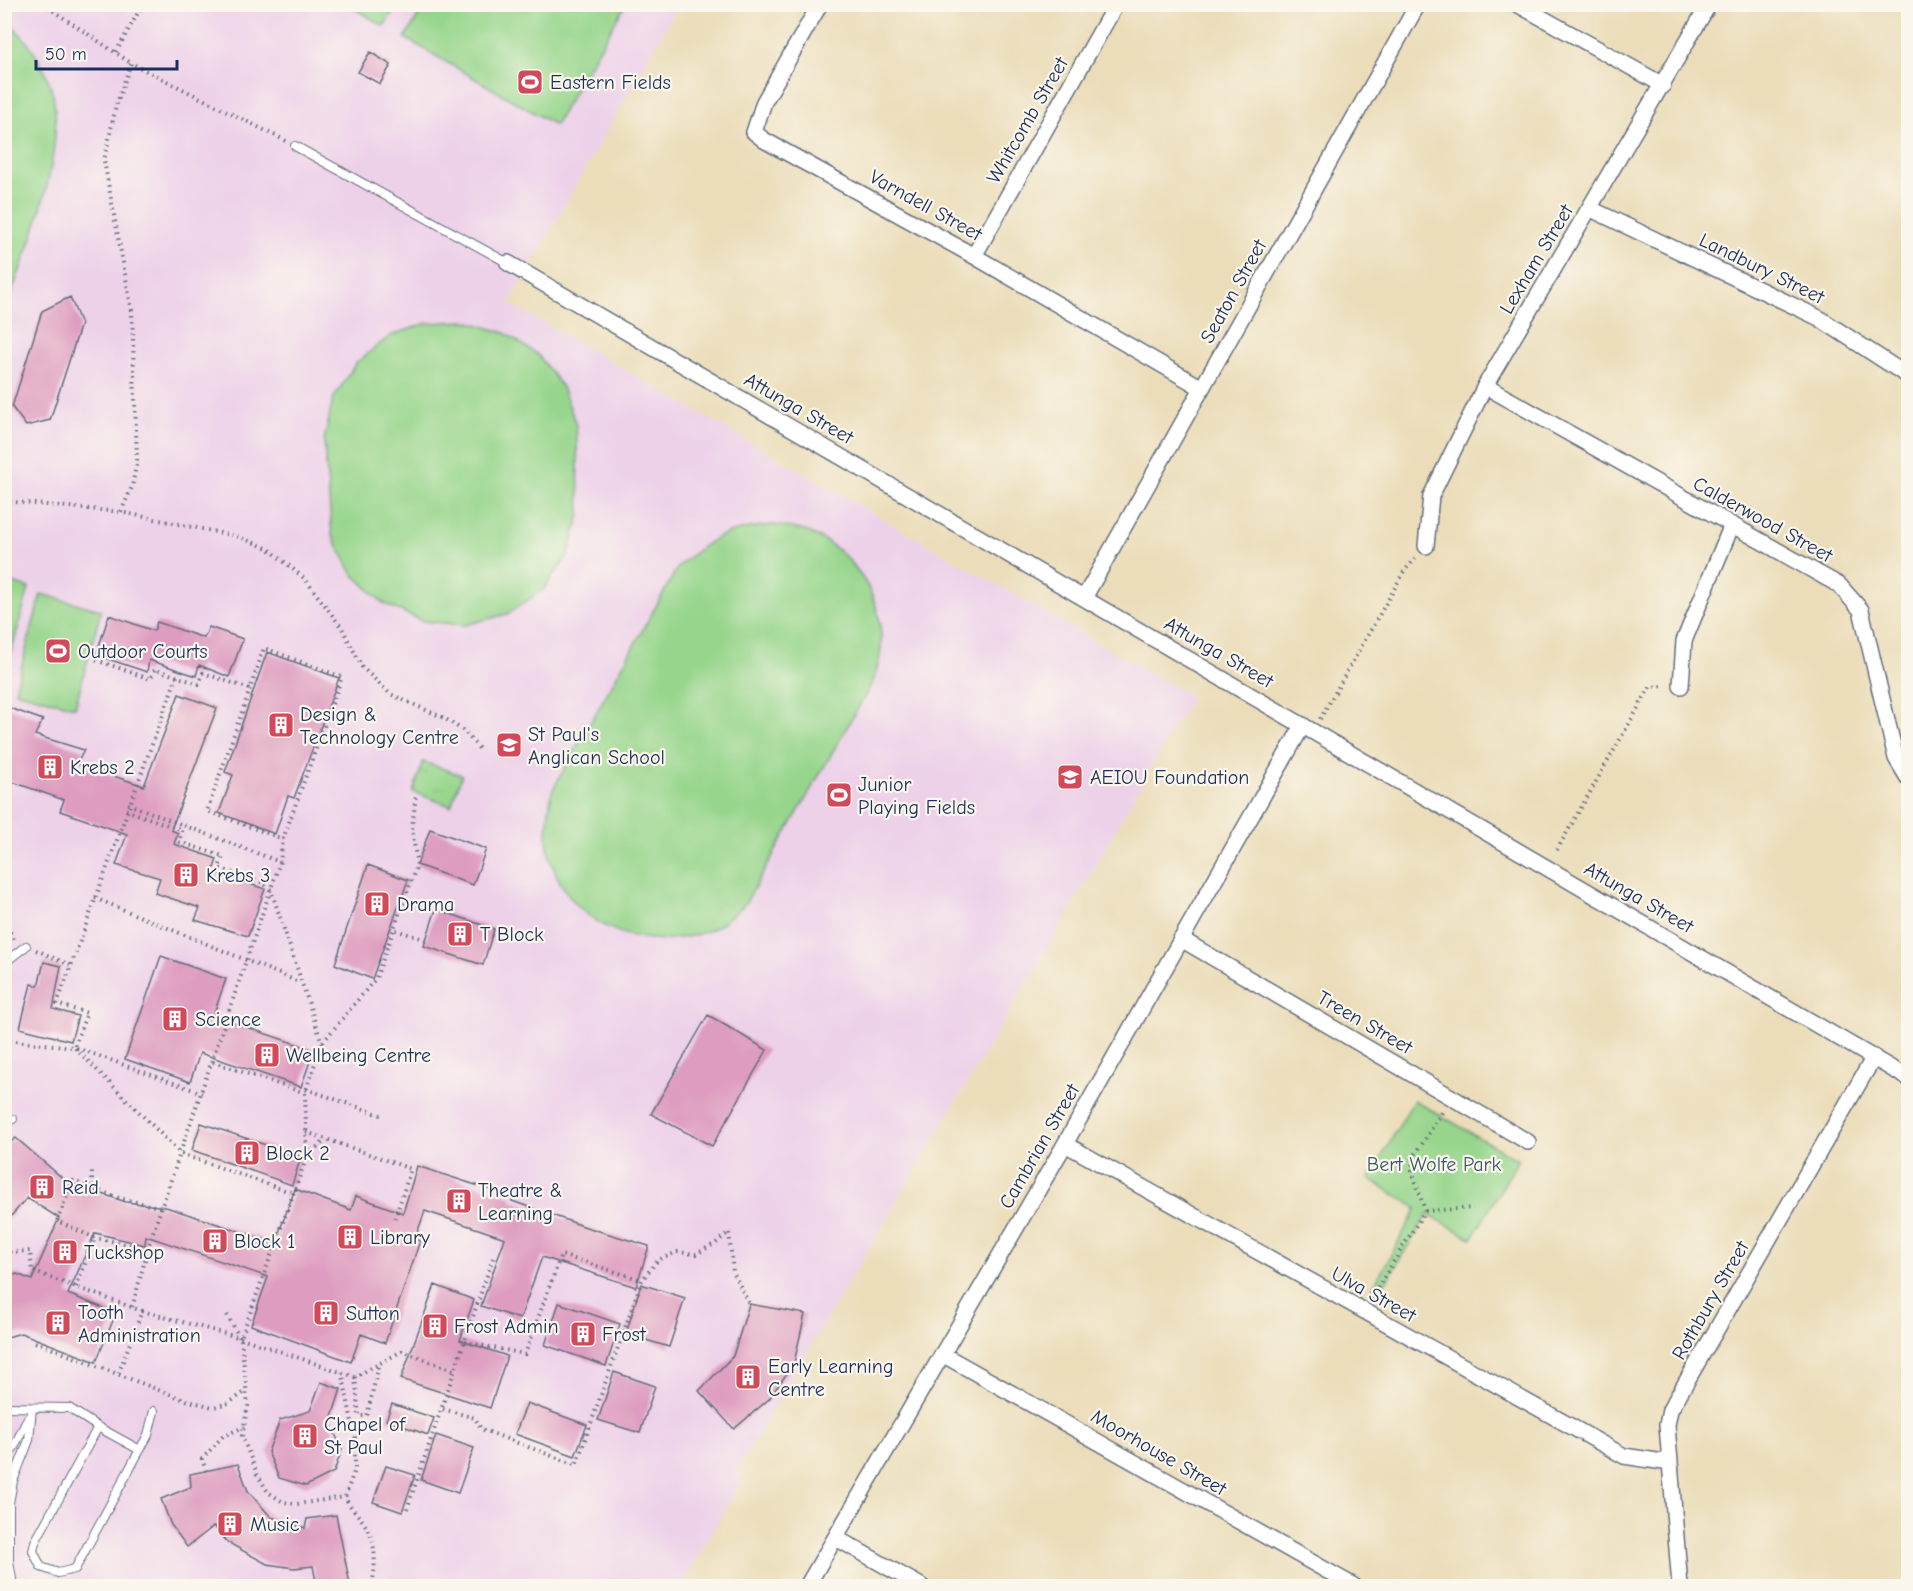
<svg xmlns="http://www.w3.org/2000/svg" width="1913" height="1591" font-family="'Comic Neue',sans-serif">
	<defs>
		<pattern id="grass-tufts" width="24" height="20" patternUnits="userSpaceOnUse" patternTransform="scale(1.5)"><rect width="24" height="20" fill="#96d58b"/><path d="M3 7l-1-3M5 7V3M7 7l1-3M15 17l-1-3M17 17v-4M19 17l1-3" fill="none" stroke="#81b77a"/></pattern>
	</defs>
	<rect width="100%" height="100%" fill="#fbf7ec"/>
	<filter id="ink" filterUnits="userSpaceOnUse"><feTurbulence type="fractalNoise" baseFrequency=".0167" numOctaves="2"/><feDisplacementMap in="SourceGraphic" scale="12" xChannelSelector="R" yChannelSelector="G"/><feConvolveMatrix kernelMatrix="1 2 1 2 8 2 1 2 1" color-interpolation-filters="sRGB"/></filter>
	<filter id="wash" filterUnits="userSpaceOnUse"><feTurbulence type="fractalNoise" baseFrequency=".008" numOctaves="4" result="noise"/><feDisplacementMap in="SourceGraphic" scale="24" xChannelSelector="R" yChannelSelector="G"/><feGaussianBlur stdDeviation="1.35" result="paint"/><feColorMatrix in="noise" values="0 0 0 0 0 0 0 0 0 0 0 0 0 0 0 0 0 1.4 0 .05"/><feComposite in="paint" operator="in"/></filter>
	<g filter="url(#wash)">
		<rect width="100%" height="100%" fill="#ebddb9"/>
		<path fill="#edd1e9" d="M5,5H678L509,303L1191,697L1063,922L735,1473L743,1478L681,1586H20L5,1578Z"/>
		<path fill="url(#grass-tufts)" stroke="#588274" stroke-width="1.5" d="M423,762L462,775L451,806L413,792Z"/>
		<path fill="#96d58b" stroke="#588274" stroke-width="1.5" d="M348,5H397L384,26Z
			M425,5V4L625,5L555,125L405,38Z
			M5,19C30,40 53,76 55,109C60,169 27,255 5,309Z
			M467,321L505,333L538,355L562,387L576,424L580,515L568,556L543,590L507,614L465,625L422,621L383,603L352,573L332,535L324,441L333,399L356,363L390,336L427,323Z
			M774,525C785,527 799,528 810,533C854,552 883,597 881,646C881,658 876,671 873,682L745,904C735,912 724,924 712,929C651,955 578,932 553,867C543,842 548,816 552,791L678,567C712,536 727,529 774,525Z
			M5,581L29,588L5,674L4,581Z
			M41,594L101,610L75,707L15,691Z
			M1414,1100L1518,1160L1472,1239L1428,1214L1377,1296L1370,1293L1417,1208L1369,1179Z"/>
		<g id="blocks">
			<path fill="#de9dc0" d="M370,52L391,65L380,84L358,72Z
				M70,297L81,324L50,420L26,426L12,407L42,311Z
				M109,615L154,631L157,622L204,638L209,627L243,639L229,677L199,665L196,676L149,660L147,672L96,655Z
				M267,652L339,678L294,798L288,796L275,834L219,813L233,775L225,772Z
				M179,694L217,708L171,830L178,833L174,844L217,859L213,872L265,889L248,936L195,920L200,908L155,893L160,878L116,865L127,834L60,811L64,800L4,779V706L43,720L35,735L84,750L77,764L144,786Z
				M430,829L486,849L473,885L417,865Z
				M368,865L408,880L372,979L335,964Z
				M436,909L494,929L483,965L424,946Z
				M161,956L226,979L213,1016L314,1050L301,1087L200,1053L190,1082L125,1059Z
				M44,962L61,966L53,1009L78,1016L71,1041L20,1028L31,984L38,986Z
				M708,1015L767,1050L712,1146L651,1114Z
				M201,1123L301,1157L292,1185L192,1150Z
				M16,1138L67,1182L126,1202L166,1207L275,1243L295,1189L351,1210L356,1196L403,1213L417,1166L513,1197L512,1201L586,1227L649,1246L636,1287L542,1257L520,1319L481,1306L505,1238L425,1211L415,1239L420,1241L385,1343L361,1334L351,1362L251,1325L268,1277L146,1236L145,1245L95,1233L68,1294L116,1313L96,1362L21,1333L4,1338V1278L17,1274L32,1280L59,1218L27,1198L4,1224V1147Z
				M641,1284L685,1298L669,1347L626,1334Z
				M435,1285L474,1300L460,1340L507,1356L490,1408L401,1379Z
				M559,1303L620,1324L606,1366L545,1345Z
				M749,1304L805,1314L794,1363L769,1399L734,1429L699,1391L733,1356Z
				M614,1372L655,1386L640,1433L598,1420Z
				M321,1382L341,1389L330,1423L342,1449L334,1472L306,1486L279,1478L268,1452L280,1420L310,1411Z
				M527,1403L587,1425L575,1456L515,1434Z
				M392,1404L434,1418L428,1435L386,1420Z
				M436,1435L474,1448L458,1493L421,1480Z
				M238,1464L248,1491L271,1517L305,1528L307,1519L336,1515L350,1584L317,1587L313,1566L294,1568L267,1564L227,1542L214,1526L187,1547L171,1525L161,1499L191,1487L190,1474Z
				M386,1466L415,1475L402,1512L373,1502Z"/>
		</g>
	</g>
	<g filter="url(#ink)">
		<use href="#blocks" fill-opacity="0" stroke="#646c7e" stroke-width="1.5"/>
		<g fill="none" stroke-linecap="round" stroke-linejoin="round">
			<defs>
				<path id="lane" d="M295,146L508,263
					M4,963L26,946
					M4,1124L13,1119
					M4,1407L69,1408L98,1427
					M140,1450L98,1427L35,1542L33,1551L41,1567L58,1573L75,1569L148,1435L154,1411
					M4,1458L14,1447L28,1418
					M13,1586L9,1561V1503L13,1481L29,1440L32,1408"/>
				<path id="street" d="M820,4L764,102L754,132L764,140L974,256L1202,388
					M1517,4L1663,85
					M1591,209L1819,318L1908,376
					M974,256L1116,4
					M508,263L1908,1078
					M1485,386L1839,585L1861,610L1896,758L1908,778
					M1426,546L1431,496L1485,386L1709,4
					M1084,598L1418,4
					M1681,686L1684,641L1731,527
					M1181,939L1528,1142
					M1065,1144L1624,1456L1670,1463
					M942,1354L1354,1586
					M836,1538L921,1586
					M807,1586L1065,1144L1303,725
					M1680,1586L1667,1425L1670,1410L1874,1057"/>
			</defs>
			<use href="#lane" stroke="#646c7e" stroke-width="10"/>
			<use href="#street" stroke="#646c7e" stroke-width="18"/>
			<path stroke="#646c7e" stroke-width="4" stroke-dasharray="1.5 4.5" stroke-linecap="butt" d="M43,4L131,63
				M116,52L143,4
				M286,141L131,63L116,106L104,161L132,311L137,460L132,487L121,512L240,537L269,549L305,579L342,628L362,667L390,694L444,718L464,731L481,751
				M4,501L121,512
				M96,660L150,679L155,669L199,684L203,673L250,689L264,648L342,677L283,839L280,862L151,1238L132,1308
				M177,676L57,1004L87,1013L74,1047L202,1093
				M250,689L207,811L283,839
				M1320,719L1405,570L1416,558
				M128,804L280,862
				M126,810L182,830L179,842L223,856L219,868L263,883L271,890L322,1043L305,1093L307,1156L241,1338L248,1406L242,1436L257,1474L268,1492L283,1502L297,1504L345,1497
				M1557,850L1650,687L1665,686
				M95,898L299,982
				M4,915L13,940
				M390,928L426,940
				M36,950L70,965
				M4,1040L74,1047L181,1154L293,1193
				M323,1042L376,978L417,865L412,829L416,794
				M213,1062L305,1093
				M306,1089L381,1115
				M306,1132L411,1169L395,1218
				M307,1155L326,1140
				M92,1192V1168
				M1425,1211L1473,1208
				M148,1248L95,1238L57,1221L73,1181L119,1198L162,1208
				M4,1253L30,1251L32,1271L142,1311L118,1375
				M76,1287L95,1238
				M1371,1298L1425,1211L1412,1170L1413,1158L1443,1111
				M142,1311L241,1338L355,1377L402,1351L456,1371
				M227,1315L240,1338
				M35,1342L182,1399L213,1407L229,1403L246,1391
				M465,1342L525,1354L561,1255L642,1280
				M342,1372L355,1437V1469L345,1497C350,1508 357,1513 364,1523C377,1543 376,1563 372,1586
				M355,1377L359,1416H367L379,1364
				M443,1409L475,1418L481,1429L576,1465L642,1280L658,1260L677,1252L696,1254L716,1243L729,1232L733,1272L749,1304
				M206,1471L202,1459L223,1436L244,1427
				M407,1509L493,1258
				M372,1586H400"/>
			<use href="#lane" stroke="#fff" stroke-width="8"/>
			<use href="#street" stroke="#fff" stroke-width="15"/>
		</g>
	</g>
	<defs>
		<symbol id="stadium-square" viewBox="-11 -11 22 22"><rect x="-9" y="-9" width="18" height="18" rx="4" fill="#d1495b" stroke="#fbf7ec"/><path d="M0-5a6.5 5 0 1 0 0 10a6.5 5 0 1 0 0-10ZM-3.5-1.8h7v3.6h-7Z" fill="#fff"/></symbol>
		<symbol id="building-square" viewBox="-11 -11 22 22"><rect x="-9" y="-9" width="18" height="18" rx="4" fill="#d1495b" stroke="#fbf7ec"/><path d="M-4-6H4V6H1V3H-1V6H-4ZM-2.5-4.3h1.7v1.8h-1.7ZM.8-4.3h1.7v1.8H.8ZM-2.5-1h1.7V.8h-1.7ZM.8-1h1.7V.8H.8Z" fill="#fff"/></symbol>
		<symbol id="school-square" viewBox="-11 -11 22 22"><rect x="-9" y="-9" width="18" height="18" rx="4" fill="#d1495b" stroke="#fbf7ec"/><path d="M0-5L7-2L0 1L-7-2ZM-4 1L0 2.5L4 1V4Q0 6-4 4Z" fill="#fff"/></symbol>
	</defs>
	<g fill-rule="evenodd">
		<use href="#stadium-square" x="515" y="67" width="30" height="30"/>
		<use href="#stadium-square" x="43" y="636" width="30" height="30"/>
		<use href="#building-square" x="266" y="710" width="30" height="30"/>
		<use href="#school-square" x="494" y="730" width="30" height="30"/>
		<use href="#building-square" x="35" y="752" width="30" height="30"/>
		<use href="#school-square" x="1055" y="762" width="30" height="30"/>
		<use href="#stadium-square" x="824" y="780" width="30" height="30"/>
		<use href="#building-square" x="171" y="860" width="30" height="30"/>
		<use href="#building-square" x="362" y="889" width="30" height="30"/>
		<use href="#building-square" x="445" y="919" width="30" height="30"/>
		<use href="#building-square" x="160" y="1004" width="30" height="30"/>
		<use href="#building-square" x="252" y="1040" width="30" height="30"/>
		<use href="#building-square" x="232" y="1138" width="30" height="30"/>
		<use href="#building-square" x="27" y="1172" width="30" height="30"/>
		<use href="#building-square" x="444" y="1186" width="30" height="30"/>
		<use href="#building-square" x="335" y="1222" width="30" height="30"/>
		<use href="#building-square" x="200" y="1226" width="30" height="30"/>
		<use href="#building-square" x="50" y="1237" width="30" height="30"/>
		<use href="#building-square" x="311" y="1298" width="30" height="30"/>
		<use href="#building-square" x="43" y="1308" width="30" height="30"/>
		<use href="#building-square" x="420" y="1311" width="30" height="30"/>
		<use href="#building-square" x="568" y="1319" width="30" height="30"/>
		<use href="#building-square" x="733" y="1362" width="30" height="30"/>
		<use href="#building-square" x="290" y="1421" width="30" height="30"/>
		<use href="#building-square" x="215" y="1509" width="30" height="30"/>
	</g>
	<g text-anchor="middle" stroke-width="4.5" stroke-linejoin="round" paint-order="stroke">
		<g font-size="20" fill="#1b2f5e" stroke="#fbf7ec" text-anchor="start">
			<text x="550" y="89">Eastern Fields</text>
			<text x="78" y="658">Outdoor Courts</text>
			<text x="300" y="721">Design &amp;<tspan x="300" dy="23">Technology Centre</tspan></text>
			<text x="528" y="741">St Paul's<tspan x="528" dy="23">Anglican School</tspan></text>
			<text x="70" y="774">Krebs 2</text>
			<text x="1090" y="784">AEIOU Foundation</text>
			<text x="858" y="791">Junior<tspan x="858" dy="23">Playing Fields</tspan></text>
			<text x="206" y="882">Krebs 3</text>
			<text x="397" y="911">Drama</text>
			<text x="480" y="941">T Block</text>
			<text x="195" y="1026">Science</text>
			<text x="286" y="1062">Wellbeing Centre</text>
			<text x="266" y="1160">Block 2</text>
			<text x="62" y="1194">Reid</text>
			<text x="478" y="1197">Theatre &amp;<tspan x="478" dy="23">Learning</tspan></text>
			<text x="370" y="1244">Library</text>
			<text x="234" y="1248">Block 1</text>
			<text x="84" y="1259">Tuckshop</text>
			<text x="78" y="1319">Tooth<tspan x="78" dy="23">Administration</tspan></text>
			<text x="346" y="1320">Sutton</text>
			<text x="454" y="1333">Frost Admin</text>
			<text x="602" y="1341">Frost</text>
			<text x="768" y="1373">Early Learning<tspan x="768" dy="23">Centre</tspan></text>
			<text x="324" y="1431">Chapel of<tspan x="324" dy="23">St Paul</tspan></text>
			<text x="250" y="1531">Music</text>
		</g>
		<g font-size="20" fill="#1b2f5e" stroke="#fbf7ec">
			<text transform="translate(1027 120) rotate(-60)" y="7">Whitcomb Street</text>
			<text transform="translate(926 205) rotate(29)" y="7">Varndell Street</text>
			<text transform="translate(1536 259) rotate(-59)" y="7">Lexham Street</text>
			<text transform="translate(1762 268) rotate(26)" y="7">Landbury Street</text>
			<text transform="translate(1233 291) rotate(-61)" y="7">Seaton Street</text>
			<text transform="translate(799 408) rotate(30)" y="7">Attunga Street</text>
			<text transform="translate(1763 519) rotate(29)" y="7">Calderwood Street</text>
			<text transform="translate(1219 652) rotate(30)" y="7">Attunga Street</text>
			<text transform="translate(1639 897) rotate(30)" y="7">Attunga Street</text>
			<text transform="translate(1365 1022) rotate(30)" y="7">Treen Street</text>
			<text transform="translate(1039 1146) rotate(-60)" y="7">Cambrian Street</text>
			<text transform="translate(1374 1294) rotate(29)" y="7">Ulva Street</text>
			<text transform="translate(1710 1300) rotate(-60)" y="7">Rothbury Street</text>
			<text transform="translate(1159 1452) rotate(30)" y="7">Moorhouse Street</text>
		</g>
		<g font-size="20" fill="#3a5869" stroke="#fbf7ec">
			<text x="1434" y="1171">Bert Wolfe Park</text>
		</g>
	</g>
	<rect width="1913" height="1591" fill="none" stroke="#fbf7ec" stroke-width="24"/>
	<path d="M36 60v9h141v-9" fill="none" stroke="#1b2f5e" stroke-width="3"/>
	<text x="45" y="60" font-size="18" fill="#1b2f5e" stroke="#fbf7ec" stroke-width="4.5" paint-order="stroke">50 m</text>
</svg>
